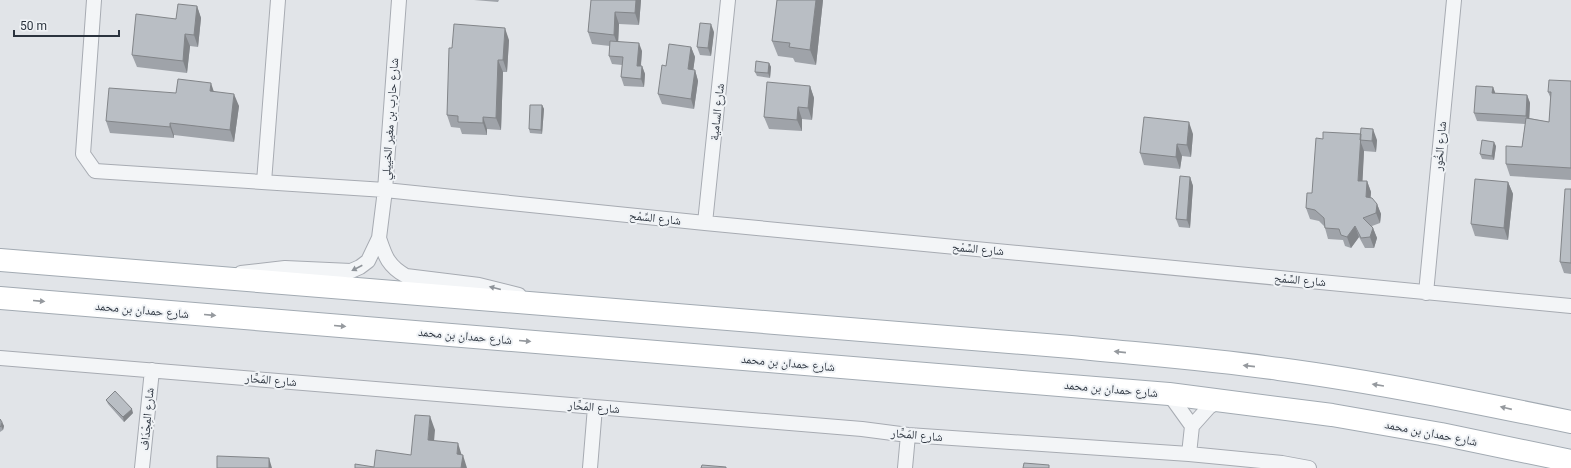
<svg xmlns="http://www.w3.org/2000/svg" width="1571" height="468" font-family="Roboto,'Noto Naskh Arabic',sans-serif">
	<rect width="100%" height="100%" fill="#e1e4e8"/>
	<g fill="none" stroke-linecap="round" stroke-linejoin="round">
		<defs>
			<path id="minor" d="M94,0L83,154L95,171L385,190L705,223L1571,306
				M264,182L278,0
				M705,223L728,0
				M379,238C385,256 388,266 406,276L479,285L519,295
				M241,273L285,268L351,271L360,267L368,261L379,238L385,190L399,0
				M1426,293L1454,0
				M0,358L862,429L908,435L1189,454L1282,463L1309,468
				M1169,394L1192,426
				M1189,454L1192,426L1209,407L1220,400
				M142,468L152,370
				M590,468L595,407
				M905,468L908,435"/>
			<path id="primary" d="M0,260L1071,347C1140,354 1210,359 1279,369C1377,382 1474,402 1571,422
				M0,298L1169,394L1332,415L1441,434L1571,461"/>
		</defs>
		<use href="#minor" stroke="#a7abb2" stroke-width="16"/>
		<use href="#primary" stroke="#a2aab2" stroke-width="24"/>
		<use href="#minor" stroke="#f3f5f7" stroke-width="14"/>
		<use href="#primary" stroke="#fff" stroke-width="22"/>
	</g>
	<path fill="#9fa3a9" d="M474,0H499L498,2Z
		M591,0H641L639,25L619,24L618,41L642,51L641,66H642L645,74L644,87L624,86L621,77L622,65L612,64L609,56L610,46L592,44L588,32Z
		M777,0H823L816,65L795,62L793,58L778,56L772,41Z
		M197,6L201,18L198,47L190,46L187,73L137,67L132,55L176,19Z
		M714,32L711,56L700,55L697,47Z
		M509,40L507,72H503L501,130L487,129V135L462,134L460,128L451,127L447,115L452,48Z
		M691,47L695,57L693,70H695L698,81L694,109L662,104L658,94L666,66Z
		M769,63L771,67L770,78L757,76L755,72Z
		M1571,81V180L1510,176L1506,164L1522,147L1525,124L1477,121L1474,113L1493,87L1495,93L1527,95L1530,103L1529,118L1549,122L1551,99L1548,92Z
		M810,86L814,98L812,120L802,119V131L769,129L764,117Z
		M214,91L239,106L234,142L174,135V138L110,133L106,121L176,93Z
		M542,105L544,109L542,134L530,133L529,129Z
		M1193,134L1191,157L1182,156L1180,169L1144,165L1140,153Z
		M1323,139L1377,140L1376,152L1364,151L1362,181H1367L1371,192L1370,198L1377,204L1381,214L1380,223L1372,226L1373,228L1377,238L1374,248H1365L1359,237L1351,248L1345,246L1343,240L1328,239L1325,228L1324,226L1319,221L1310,219L1306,208L1312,193Z
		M1496,146L1494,160L1482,159L1480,154Z
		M1190,177L1193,186L1190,228L1179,227L1176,219Z
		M1508,182L1513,194L1508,240L1475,236L1471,224Z
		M1571,189V274L1564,273L1560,262Z
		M106,400L133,413L124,422L108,404Z
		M0,419L4,426L3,430L0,432Z"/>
	<path fill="#828589" d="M636,0H641L639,25L635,13Z
		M816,0H823L816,65L810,50Z
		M197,6L201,18L198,47L194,35Z
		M615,12L619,24L618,46L614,35Z
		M711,24L714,32L711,56L708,48Z
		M505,28L509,40L507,72L503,60Z
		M185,34L190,46L187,73L183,61Z
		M639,43L642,51L640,74L637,66Z
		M691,47L695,57L692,80L688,69Z
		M498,60L503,72L501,130L496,118Z
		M769,63L771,67L770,78L768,73Z
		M642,66L645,74L644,87L641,79Z
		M695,70L698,81L694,109L691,99Z
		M211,83L215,95L210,91Z
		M810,86L814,98L812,120L808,108Z
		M1493,87L1496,95L1492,93Z
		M234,94L239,106L234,142L230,130Z
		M1527,95L1530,103L1529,124L1526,116Z
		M542,105L544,109L542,134L541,130Z
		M798,107L802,119V131L797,120Z
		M483,117L487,129V135L483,123Z
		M1189,122L1193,134L1191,157L1187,145Z
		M170,123L174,135V138L170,127Z
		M1373,129L1377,140L1376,152L1372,141Z
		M1360,140L1364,151L1362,192L1358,181Z
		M1494,142L1496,146L1494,160L1492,156Z
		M1177,144L1182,156L1180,169L1176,157Z
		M1190,177L1193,186L1190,228L1187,220Z
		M1367,181L1371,192L1370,208L1366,197Z
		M1508,182L1513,194L1508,240L1504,228Z
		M1377,204L1381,214L1380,223L1376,213Z
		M1355,226L1359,237L1351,248L1347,237Z
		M1373,228L1377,238L1374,248L1370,237Z
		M132,409L133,413L124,422L123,417Z
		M430,416L435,430L433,453L428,440Z
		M2,422L4,426L3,430L1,426Z
		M458,443L462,456L463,455L467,468H461L457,454Z
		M269,458L272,468H269Z"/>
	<path fill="#b9bec4" stroke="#828589" d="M591,0H636L635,13L615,12L614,35L588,32Z
		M777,0H816L810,50L789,47L790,43L772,41Z
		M178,4L197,6L194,35L185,34L183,61L132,55L136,14L176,19Z
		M700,23L711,24L708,48L697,47Z
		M454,24L505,28L503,60H498L496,118L483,117V123L458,122V116L447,115L449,48H452Z
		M610,41L639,43L637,66H642L641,79L621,77L623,57L609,56Z
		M669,44L691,47L688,69L695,70L691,99L658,94L662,65L666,66Z
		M756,61L769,63L768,73L755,72Z
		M178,79L211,83L210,91L234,94L230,130L170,123V127L106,121L109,88L176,93Z
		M1549,80L1571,81V168L1506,164V146L1522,147L1526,118L1549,122L1551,92H1548Z
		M767,82L810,86L808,108L798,107L797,120L764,117Z
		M1476,86L1493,87L1492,93L1527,95L1526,116L1474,113Z
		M530,105H542L541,130L529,129Z
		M1144,117L1189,122L1187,145L1177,144L1176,157L1140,153Z
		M1361,128L1373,129L1372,141L1360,140Z
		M1323,132L1361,134L1358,181H1367L1366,197L1372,198L1377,204L1376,213L1363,218L1373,228L1370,237L1361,238L1355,226L1347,237L1341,235L1339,229L1325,228L1324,218L1315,210L1306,208L1307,193H1312L1316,138L1323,139Z
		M1482,140L1494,142L1492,156L1480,154Z
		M1180,176L1190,177L1187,220L1176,219Z
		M1475,179L1508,182L1504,228L1471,224Z
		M1565,189H1571V263L1560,262Z
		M115,391L132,409L123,417L106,400Z
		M415,415L430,416L428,440L458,443L457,454L463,455L461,468H355V464L374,467L376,450L411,455Z
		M0,419L2,422L1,426L0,427Z
		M217,456L269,458V468H217Z
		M1024,463L1049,465V468H1023Z
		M702,465L726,467V468H701Z"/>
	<defs><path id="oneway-solid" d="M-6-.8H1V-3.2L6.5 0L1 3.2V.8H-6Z"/></defs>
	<g fill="#8f949a">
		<use href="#oneway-solid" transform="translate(357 268) rotate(153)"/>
		<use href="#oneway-solid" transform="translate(495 288) rotate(-166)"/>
	</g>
	<g fill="#95999e">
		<use href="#oneway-solid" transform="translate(39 301) rotate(5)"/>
		<use href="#oneway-solid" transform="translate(210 315) rotate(5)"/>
		<use href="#oneway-solid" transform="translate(340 326) rotate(5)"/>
		<use href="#oneway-solid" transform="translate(525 341) rotate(5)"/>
		<use href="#oneway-solid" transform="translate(1120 352) rotate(-174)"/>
		<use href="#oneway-solid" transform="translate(1249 366) rotate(-174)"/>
		<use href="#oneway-solid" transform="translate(1378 385) rotate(-171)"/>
		<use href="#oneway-solid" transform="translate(1506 408) rotate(-167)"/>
	</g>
	<g text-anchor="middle" stroke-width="4" stroke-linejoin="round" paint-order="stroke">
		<g font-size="12" fill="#2b333e" stroke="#f0f3f6">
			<text transform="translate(717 112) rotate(-84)" y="4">شارع السامية</text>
			<text transform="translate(390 119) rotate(-86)" y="4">شارع حارب بن مغير الخييلي</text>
			<text transform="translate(1440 146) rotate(-85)" y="4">شارع الخُور</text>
			<text transform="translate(655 218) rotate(6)" y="4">شارع السَّمْح</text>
			<text transform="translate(978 249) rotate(5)" y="4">شارع السَّمْح</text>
			<text transform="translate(1300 280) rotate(5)" y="4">شارع السَّمْح</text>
			<text transform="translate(142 310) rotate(5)" y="4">شارع حمدان بن محمد</text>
			<text transform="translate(465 336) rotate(5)" y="4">شارع حمدان بن محمد</text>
			<text transform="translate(788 363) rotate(5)" y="4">شارع حمدان بن محمد</text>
			<text transform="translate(271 380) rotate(5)" y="4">شارع المَحَّار</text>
			<text transform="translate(1111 389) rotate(5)" y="4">شارع حمدان بن محمد</text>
			<text transform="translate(594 407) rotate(5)" y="4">شارع المَحَّار</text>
			<text transform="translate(147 419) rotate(-85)" y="4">شارع المِجْدَاف</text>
			<text transform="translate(1431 433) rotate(11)" y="4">شارع حمدان بن محمد</text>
			<text transform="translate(917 435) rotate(5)" y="4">شارع المَحَّار</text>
		</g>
	</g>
	<path d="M14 30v6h105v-6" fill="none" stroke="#2b333e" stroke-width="2"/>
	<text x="20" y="30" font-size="12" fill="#2b333e" stroke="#f0f3f6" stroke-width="3" paint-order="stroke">50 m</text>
</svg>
